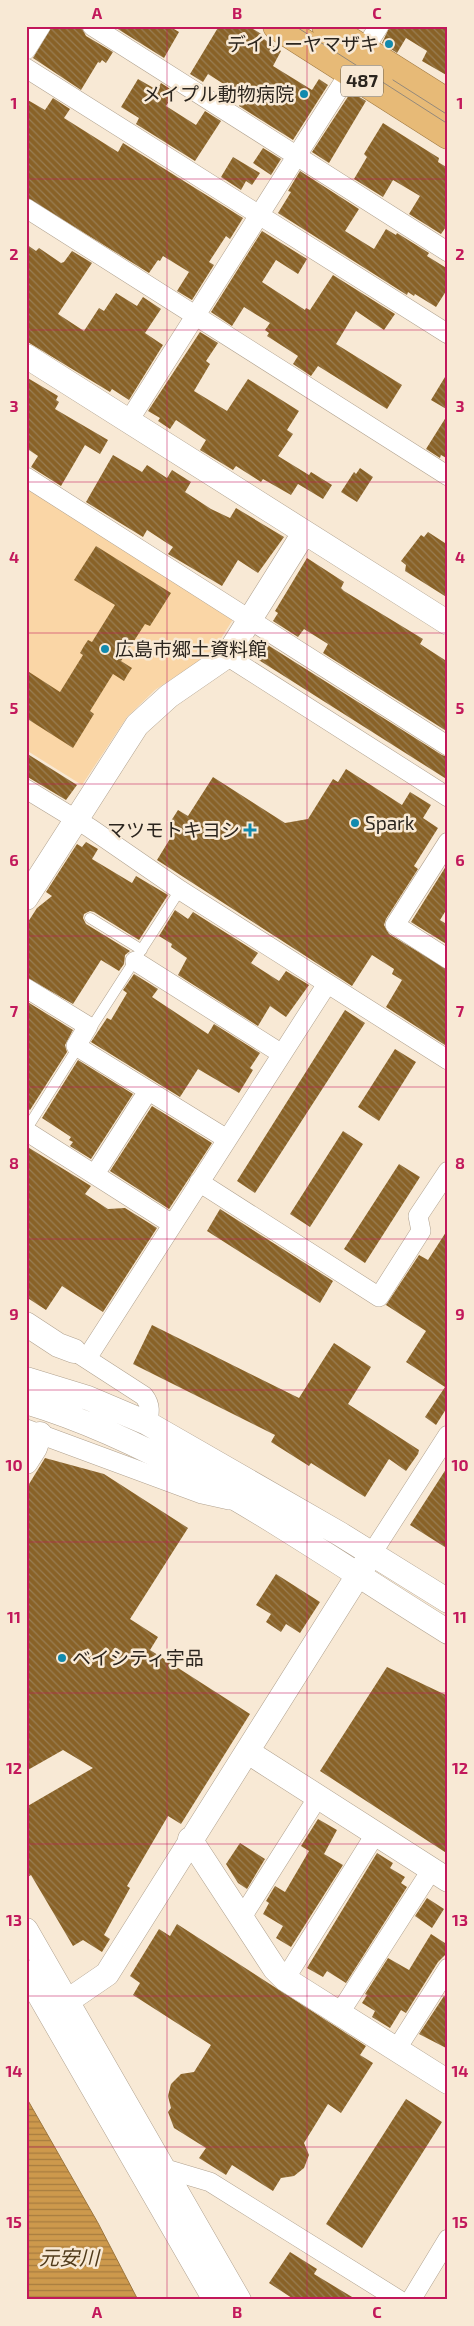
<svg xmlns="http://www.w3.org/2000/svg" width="474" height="2326" font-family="'Exo 2','Noto Sans JP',sans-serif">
	<defs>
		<pattern id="water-rules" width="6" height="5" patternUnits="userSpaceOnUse" patternTransform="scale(1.25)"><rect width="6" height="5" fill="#cd994c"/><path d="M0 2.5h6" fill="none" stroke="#a77d3f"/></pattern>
		<pattern id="building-back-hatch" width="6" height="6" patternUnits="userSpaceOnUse" patternTransform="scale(1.25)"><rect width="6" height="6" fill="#896227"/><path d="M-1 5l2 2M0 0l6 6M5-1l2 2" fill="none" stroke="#997e54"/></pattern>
	</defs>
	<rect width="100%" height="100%" fill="#f8e9d5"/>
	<path fill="#fad6a6" d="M26,483L230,612L232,621L218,643L205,657L155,690L127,717L82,785L26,750Z"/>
	<path fill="url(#water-rules)" stroke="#9c763e" d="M26,2097L98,2223L138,2300H26Z"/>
	<path fill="url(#building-back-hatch)" d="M52,26H81L86,36L113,52L106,63L102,60L100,63L98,62L81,90L33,58Z
		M113,26H169L179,32L164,58Z
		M219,26H248L263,35L261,37L281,51L273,66L312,90L319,79L328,85L293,140L239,106L244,97L208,74L203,82L190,74Z
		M390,26H448V76L422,61L427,51L406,38L397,53L382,43Z
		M138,79L157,90L161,83L175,92L166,106L196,125L205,111L221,121L195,161L136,124L139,118L121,107Z
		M351,92L366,101L329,163L312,152Z
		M53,98L70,109L64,118L118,152L123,143L243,218L230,239L226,236L209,262L214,265L192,300L177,291L189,272L163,256L160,261L158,260L149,273L26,197V99L45,110Z
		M383,123L439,158L438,162L448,168V224L441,234L409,214L420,196L393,180L383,197L354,179L367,157L364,154Z
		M263,148L281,159L271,175L253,163Z
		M233,157L260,173L252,185L246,181L241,190L221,177Z
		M300,171L359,209L345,231L374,249L386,229L396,235L397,233L429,253L427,256L448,269V288L436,307L415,294L414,296L408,292L407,295L278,213L291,192L288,191Z
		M262,231L307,259L298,274L276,260L262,282L305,310L306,308L310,310L333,275L395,314L384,330L356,311L336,344L402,385L387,409L318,366L311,376L293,364L298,356L267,336L269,333L265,330L270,323L244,307L232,326L211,312Z
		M26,244L36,251L39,248L61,263L64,262L72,251L92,263L58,314L84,331L99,308L104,311L116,293L137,306L143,297L161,309L145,333L163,345L129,400L112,389L110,392L26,341Z
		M200,332L218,343L206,361L210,364L194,391L227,411L248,379L299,411L287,430L293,434L278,456L309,475L311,472L332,485L323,499L298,484L291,495L263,479L261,482L236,466L233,470L200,450L206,440L176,420L170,429L158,421L160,418L148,411Z
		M448,372V410L431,400Z
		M26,377L58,396L56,400L59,402L55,409L108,440L100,454L85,445L61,486L31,467L38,456L26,448Z
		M448,414V459L441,455L440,458L426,449Z
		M113,455L142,472L147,465L167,478L172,470L191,482L185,492L211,509L230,518L236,508L284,537L258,573L238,560L222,586L168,554L173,547L147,530L143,537L86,502Z
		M360,468L373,477L357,502L341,492L354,472L356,474Z
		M428,532L448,545V598L405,571L406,565L401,561L421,535L424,537Z
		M96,546L171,593L150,626L145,624L121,661L132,668L128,674L124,681L113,674L90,711L94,714L73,748L26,718V670L60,692L83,655L80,653L84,646L88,640L92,642L115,605L74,580Z
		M307,558L344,582L341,588L344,591L423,639L420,644L448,662V732L323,653L328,644L304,629L298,637L273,621L278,613L275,611Z
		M263,642L442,755L448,757V780L254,657Z
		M26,753L77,785L66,800L26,776Z
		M346,769L402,805L410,792L431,805L423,818L438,828L414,866L418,869L386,919L384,925L389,934L448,970V1047L386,1007L402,980L392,974L394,969L372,955L352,986L157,860L176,829L169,824L178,810L188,816L213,777L285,823L308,819L333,779L338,782Z
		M86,842L98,849L92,859L132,883L136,876L168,895L139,940L94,912L90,911L84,914L83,918L86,924L130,951L125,955L124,964L119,971L101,960L73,1004L26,977V925L37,908L52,896L46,892L77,844L82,847Z
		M448,863V907L440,920L448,925V945L411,922Z
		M175,910L188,919L193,912L258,953L251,963L279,981L286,971L309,985L286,1017L270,1006L258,1026L178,975L187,958L171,947L172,944L159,936Z
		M134,974L158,989L152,997L208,1034L214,1024L260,1053L250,1068L253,1070L239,1093L198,1069L180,1097L91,1042L107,1018L111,1020L127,993L123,990Z
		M26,1001L73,1030L65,1045L67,1052L30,1110L26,1108Z
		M345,1010L365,1023L255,1193L237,1181Z
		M395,1049L416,1062L379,1121L358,1107Z
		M78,1060L133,1094L91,1159L70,1146L73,1142L69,1140L71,1137L42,1118Z
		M152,1106L212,1143L169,1209L110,1171Z
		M343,1131L363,1144L310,1227L290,1214Z
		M26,1146L91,1186L85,1194L108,1209L125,1208L157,1228L103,1312L62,1286L46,1310L26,1297Z
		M399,1164L420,1177L365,1263L344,1249Z
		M220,1209L333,1281L320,1303L207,1231Z
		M448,1229V1406L436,1425L425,1417L445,1387L406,1362L426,1331L386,1305L419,1255L428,1260Z
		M152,1325L299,1398L334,1343L371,1367L348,1404L419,1450L418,1454L406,1471L389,1459L365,1497L311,1463L309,1466L271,1442L275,1435L133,1364Z
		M45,1458L104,1474L188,1528L130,1619L158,1637L150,1650L250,1714L181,1824L168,1816L127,1886L130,1888L104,1935L110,1939L102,1952L83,1940L73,1946L31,1875L26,1878V1807L93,1768L63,1750L26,1771V1489Z
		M448,1466V1549L410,1525Z
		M276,1574L320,1602L300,1633L286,1624L281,1632L266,1622L271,1614L256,1605Z
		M387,1667L448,1696V1854L320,1771Z
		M318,1819L337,1830L324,1854L343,1865L291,1947L276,1938L283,1926L263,1914L269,1903L266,1901L275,1886L285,1892L309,1851L301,1846Z
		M240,1843L265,1859L247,1889L238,1883L226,1864Z
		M377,1853L393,1863L390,1868L405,1877L401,1883L407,1887L346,1983L327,1971L323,1977L307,1968Z
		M427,1898L444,1909L432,1928L415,1916Z
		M177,1924L366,2046L360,2055L373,2063L341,2113L328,2104L304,2143L309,2155L304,2168L294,2176L281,2178L273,2191L232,2165L226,2175L199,2158L206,2148L174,2128L168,2112L171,2108L168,2096L171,2084L181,2074L194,2072L211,2045L133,1995L140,1983L130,1976L159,1929L170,1936Z
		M431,1934L448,1945V1952L438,1962L406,2013L401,2010L390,2028L372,2017L375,2011L362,2003L367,1995L365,1994L388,1958L409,1970Z
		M444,1996L448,1998V2049L419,2034Z
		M406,2099L442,2122L362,2248L326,2224Z
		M290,2252L317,2269L314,2274L357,2300H295L269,2283Z"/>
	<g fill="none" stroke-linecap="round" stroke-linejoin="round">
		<defs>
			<path id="service" d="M90,918L142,950
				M88,1026L93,1025L180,890
				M26,1130L75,1052L76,1046"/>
			<path id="minor" d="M92,26L448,252
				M26,50L41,26
				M26,68L448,334
				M26,208L448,476
				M128,422L379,26
				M26,477L448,746
				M227,656L448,797
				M26,789L90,828L180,890L448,1060
				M448,842L395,925L448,959
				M135,961L282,1054
				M26,988L88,1026L76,1046L227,1139
				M26,1131L172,1224
				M95,1174L148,1091
				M199,1182L379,1297L421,1231L418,1216L448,1171
				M76,1352L144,1396C151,1405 150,1413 147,1423
				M87,1358L327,984
				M26,1429L202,1494L229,1500
				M372,1553L448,1435
				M242,1917L318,1797
				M285,1979L376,1833
				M339,2014L432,1869
				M396,2050L448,1968
				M156,2171L163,2168L210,2182L399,2300
				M411,2300L448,2239"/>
			<path id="tertiary" d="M26,356L448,623
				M26,898L137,725L169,696L227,656L304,533
				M26,1324L58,1345L74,1351
				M26,1379L88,1398L147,1423L340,1534L448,1601
				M26,1402C176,1447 315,1550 448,1632
				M26,1462L35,1448L40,1434
				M248,1752L448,1880
				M190,1839L275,1969L285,1979L448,2082
				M26,1930L239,2300
				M26,1972L215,2300
				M50,2013L107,1974L372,1553"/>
			<path id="trunk" d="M277,26L448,135
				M326,26L448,103"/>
		</defs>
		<use href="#service" stroke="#b1a28f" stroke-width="11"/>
		<use href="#minor" stroke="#b1a28f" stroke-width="20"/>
		<use href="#tertiary" stroke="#b1a28f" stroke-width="25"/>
		<use href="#trunk" stroke="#a17a42" stroke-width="29"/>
		<use href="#service" stroke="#fff" stroke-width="10"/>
		<use href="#minor" stroke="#fff" stroke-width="19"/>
		<use href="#tertiary" stroke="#fff" stroke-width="24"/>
		<use href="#trunk" stroke="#e7ba77" stroke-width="28"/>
		<path stroke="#94897b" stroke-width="1" d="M295,26L448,124
			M393,80L448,115"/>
	</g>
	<path fill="none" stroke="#c2185b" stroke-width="1" stroke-opacity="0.55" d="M167,26V2300M307,26V2300M26,179H448M26,330H448M26,482H448M26,633H448M26,784H448M26,936H448M26,1087H448M26,1239H448M26,1390H448M26,1542H448M26,1693H448M26,1844H448M26,1996H448M26,2147H448"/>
	<g fill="#128aad" stroke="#f8e9d5" stroke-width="2">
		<circle cx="389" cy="44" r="5"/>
		<circle cx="304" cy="94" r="5"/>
		<circle cx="105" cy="649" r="5"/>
		<circle cx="355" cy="823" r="5"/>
		<path d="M247.5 822.5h5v5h5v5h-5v5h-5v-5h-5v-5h5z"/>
		<circle cx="62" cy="1658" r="5"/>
	</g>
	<g text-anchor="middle" stroke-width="5" stroke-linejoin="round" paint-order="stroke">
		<rect fill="#f8e9d5" stroke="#686055" stroke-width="1" x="341" y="65.5" width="42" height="31" rx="4"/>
		<g font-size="18" font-weight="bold" fill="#2b251e">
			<text x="362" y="87">487</text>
		</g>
		<g font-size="19" fill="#2b251e" stroke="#f8e9d5" text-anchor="end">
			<text x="379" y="51">デイリーヤマザキ</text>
			<text x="294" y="101">メイプル動物病院</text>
			<text x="115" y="656" text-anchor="start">広島市郷土資料館</text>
			<text x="365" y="830" text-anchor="start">Spark</text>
			<text x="240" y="837">マツモトキヨシ</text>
			<text x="72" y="1665" text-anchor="start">ベイシティ宇品</text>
		</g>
		<g font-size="20" font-style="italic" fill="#513b1a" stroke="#f8e9d5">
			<text x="69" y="2265">元安川</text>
		</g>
	</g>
	<rect width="474" height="2326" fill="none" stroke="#f8e9d5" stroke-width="55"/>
	<rect x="28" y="28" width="418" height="2270" fill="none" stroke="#c2185b" stroke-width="2"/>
	<g font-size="16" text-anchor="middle" font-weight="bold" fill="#c2185b">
		<text x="97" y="19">A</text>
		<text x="237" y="19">B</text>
		<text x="377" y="19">C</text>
		<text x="14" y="109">1</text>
		<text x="460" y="109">1</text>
		<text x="14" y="260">2</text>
		<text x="460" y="260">2</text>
		<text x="14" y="412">3</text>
		<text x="460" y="412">3</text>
		<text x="14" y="563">4</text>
		<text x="460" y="563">4</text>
		<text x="14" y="714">5</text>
		<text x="460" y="714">5</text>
		<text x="14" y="866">6</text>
		<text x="460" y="866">6</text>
		<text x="14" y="1017">7</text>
		<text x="460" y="1017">7</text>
		<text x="14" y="1169">8</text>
		<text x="460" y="1169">8</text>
		<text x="14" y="1320">9</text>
		<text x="460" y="1320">9</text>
		<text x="14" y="1471">10</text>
		<text x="460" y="1471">10</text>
		<text x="14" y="1623">11</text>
		<text x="460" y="1623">11</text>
		<text x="14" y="1774">12</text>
		<text x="460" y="1774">12</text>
		<text x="14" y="1926">13</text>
		<text x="460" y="1926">13</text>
		<text x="14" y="2077">14</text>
		<text x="460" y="2077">14</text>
		<text x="14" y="2228">15</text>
		<text x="460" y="2228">15</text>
		<text x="97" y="2318">A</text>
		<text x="237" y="2318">B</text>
		<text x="377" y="2318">C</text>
	</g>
</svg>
